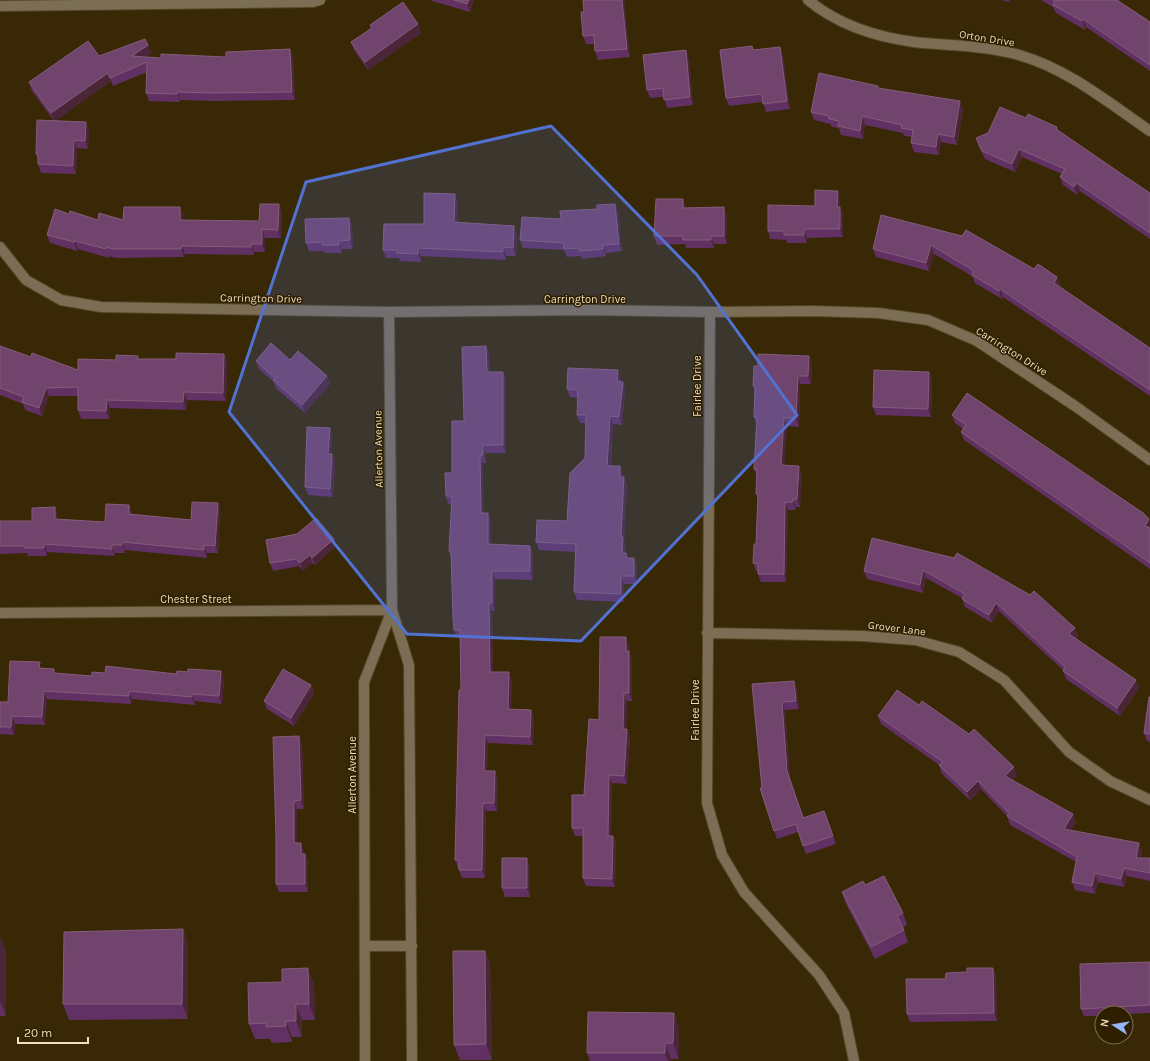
<svg xmlns="http://www.w3.org/2000/svg" width="1150" height="1061" font-family="Karla,sans-serif">
	<rect width="100%" height="100%" fill="#382805"/>
	<g fill="none" stroke-linecap="round" stroke-linejoin="round">
		<defs>
			<path id="minor" d="M808,0C837,24 876,37 914,42C949,46 985,45 1019,55C1068,69 1109,103 1150,131
				M0,6L313,2L320,0
				M0,247L26,280L61,300L101,307L389,312L588,310L710,312L813,311L878,313L928,320L977,341L1075,406L1150,460
				M389,312L392,610L409,665L412,1061
				M710,312L707,803L722,855L744,892L819,975L844,1013L854,1061
				M0,613L392,610
				M707,633L862,636L915,640L959,652L1004,680L1069,752L1110,781L1150,800
				M366,946H412
				M365,1061L364,682L392,610"/>
		</defs>
		<use href="#minor" stroke="#554523" stroke-width="12"/>
		<use href="#minor" stroke="#7b6e55" stroke-width="10"/>
	</g>
	<path fill="#623163" d="M432,0H474L470,12L432,1Z
		M624,0L630,57L598,60L595,51L594,44H586L583,36L584,12Z
		M1001,0H1010L1009,2Z
		M1041,0H1117L1150,22V71L1086,27L1085,30L1056,13L1053,7Z
		M418,24L421,33L368,70L354,50L351,42L371,28L370,25Z
		M148,45L151,53L145,57L161,58L226,57H293L295,100L214,101L180,100V102L149,101L146,93L147,72L113,86L111,81L55,121L89,130L88,149L77,148L76,174L41,173L38,164V160L36,154L54,121L32,91L29,82L99,56Z
		M752,46L753,50L783,55L790,109L766,112L763,102L729,106L726,98Z
		M689,59L693,105L667,108L664,97L650,98L647,90Z
		M879,89L963,109L957,145L941,142L939,155L914,152L911,143L912,137L904,136L903,133L865,125L863,139L841,135L839,128L832,127L830,124L814,120L811,112Z
		M1026,118L1057,127L1058,130L1126,177L1150,193V239L1080,191L1077,195L1063,185L1060,177L1062,174L1022,157L1015,172L985,159L979,147L976,138Z
		M683,199L686,208L727,215V244H714V248H686L685,244L657,245L654,236Z
		M840,199V207L843,215V237L807,238V243H787L786,240L770,239L768,231L815,206Z
		M458,202L457,223L517,234L516,256H506V260L421,256V262L400,261L399,258H386L383,250Z
		M180,207L183,215V220L259,221L282,212L281,238H265V252H254V255L185,254L184,257L116,258L109,256V258L78,249L77,251L50,243L47,235L69,214L98,220H123Z
		M618,211L622,251L606,253V256L582,259L581,256L567,257L564,250L523,248L520,240L561,219Z
		M881,215L1057,277L1060,285L1059,287L1150,348V396L1003,297L1002,299L975,283L972,276L934,254L929,271L876,257L873,249Z
		M349,218L352,226L353,249H342V253H325L324,251H309L306,243Z
		M0,346L31,357L78,370L116,360L138,356L139,359H176L224,354L227,362L226,401L187,400L186,410L110,408L109,419H81L78,410V396H49L42,416L25,410L23,404L0,395Z
		M486,346L489,355L490,372H503L506,380V453H486V463H483V513L491,521V545L530,546L533,554V580L495,579V611H492L493,672L512,680L511,709L531,710L534,718L533,745L488,743L487,771H495L498,779L497,811H486L485,878H462L459,870V868H458L455,860L461,690L460,638H457L454,630L451,557L449,551L452,504H448L446,496Z
		M290,360L327,376L330,384L305,413L276,388L274,382L259,369L256,361Z
		M812,364L811,384H800L799,427L787,426L784,465L802,474L800,507H796V510H788L786,582H761L758,574V571H756L753,563L756,544L758,499L756,494L757,478L754,469L756,424L754,417L755,390L753,386Z
		M929,372L932,380L931,417L876,415L873,407Z
		M621,378V381L623,382L625,390L622,425L613,424L611,466L623,474V477H624L627,485L624,541L626,545V553L628,558H634L637,566V584H624V602L577,600L574,592L576,552L539,550L536,542L567,521L585,458L586,423H580L577,415L578,398L570,397L567,389Z
		M952,415L1150,521V569L964,440L961,432L963,429L955,423Z
		M330,428L332,436L331,454L335,462L333,497L308,495L305,487Z
		M218,503L220,511L218,553H207V558L125,550V553H115V556L47,552V556H28L27,553L0,554V521H32L55,507L57,515V519L105,522L129,505L132,514L191,520Z
		M872,538L1075,628L1078,636L1076,638L1139,688L1120,716L1066,679L1063,671V670L999,611L992,623L965,607L962,598L926,578L923,593L867,579L864,571Z
		M334,539L336,546L315,565L312,563L303,571L299,566L273,571L270,563Z
		M629,645V652L632,660V701H627L626,729H627L630,737L627,784L612,783L611,836H613L616,844L615,887L586,886L583,878V836H575L572,828L584,795Z
		M42,668L56,673L92,676L105,673L224,679L222,704L195,701V705L132,699L131,704L47,699L45,725L15,724L14,735L0,734V702H8Z
		M752,684L797,689L799,709L785,710L790,779L804,818L824,811L836,844L806,854L798,832L777,839L774,831L762,788Z
		M311,685L314,693L294,726L267,709L264,701Z
		M1150,697V742L1147,741L1144,733Z
		M878,716L1017,775L1012,780L1076,823L1071,830L1142,851L1141,858H1150V881L1127,876L1124,887L1098,882L1095,894L1075,890L1072,882L1076,862L1010,825L1007,816L981,789L970,800L942,774L939,765L881,724Z
		M302,745L304,809H297V843L304,851V854H305L308,862V892H279L276,884Z
		M530,867V897H505L502,888Z
		M842,892L903,913L907,925L903,927L908,942L875,959L846,904Z
		M183,929L188,945V1019L69,1020L63,1004Z
		M0,937L6,952V1016H0Z
		M485,951L490,966L492,1060H460L454,1045Z
		M1150,962V1013L1126,1014V1013H1102V1016H1084L1081,1009Z
		M993,968L996,976L997,1021L910,1022L907,1014L945,979Z
		M314,984L315,1020H302V1037H292V1042L272,1043L270,1039H255L249,1024Z
		M679,1028V1059H671V1061H590L587,1053Z"/>
	<path fill="#4b2639" d="M469,0H474L470,12L467,4Z
		M622,0H624L630,57L627,49Z
		M1083,19L1086,27L1085,30L1082,21Z
		M418,24L421,33L368,70L365,62Z
		M148,45L151,53L135,64L132,56Z
		M780,47L783,55L790,109L787,101Z
		M290,49L293,57L295,100L292,92Z
		M686,50L689,59L693,105L690,97Z
		M108,73L111,81L54,122L51,113Z
		M177,92L180,100V102L177,94Z
		M960,101L963,109L957,145L954,137Z
		M862,116L865,125L863,139L860,131Z
		M86,122L89,130L88,149L85,141Z
		M938,134L941,142L939,155L936,147Z
		M74,140L77,148L76,174L73,166Z
		M1019,149L1022,157L1015,172L1012,164Z
		M1077,183L1080,191L1077,195L1074,187Z
		M838,191L840,199V215L837,207Z
		M455,194L458,202L457,231L454,222Z
		M683,199L686,207V216L683,208Z
		M279,204L282,212L281,238L278,230Z
		M615,204L618,211L622,251L619,244Z
		M180,207L183,215V228L180,220Z
		M724,207L727,215V244L724,236Z
		M840,207L843,215V237L840,229Z
		M349,218L352,226L353,249L350,240Z
		M514,226L517,234L516,256L513,248Z
		M262,229L265,238V252L262,244Z
		M804,229L807,238V243L804,235Z
		M711,236L714,244V248L711,240Z
		M75,241L78,249L77,251L74,242Z
		M339,241L342,249V253L339,245Z
		M251,244L254,252V255L251,247Z
		M603,245L606,253V256L603,249Z
		M931,245L934,254L929,271L926,263Z
		M182,246L185,254L184,257L181,249Z
		M503,247L506,256V260L503,252Z
		M418,248L421,256V262L418,254Z
		M1057,277L1060,285L1057,291L1054,283Z
		M1000,289L1003,297L1002,299L999,291Z
		M486,346L489,355L490,380L487,372Z
		M224,354L227,362L226,401L223,393Z
		M809,356L812,364L811,384L808,376Z
		M618,370L621,378L620,389L617,381Z
		M503,372L506,380V453L503,445Z
		M929,372L932,380L931,417L928,409Z
		M327,376L330,384L305,413L302,405Z
		M798,376L800,384L799,427L796,418Z
		M623,382L625,390L622,425L619,417Z
		M46,388L49,396L42,416L39,408Z
		M184,392L187,400L186,410L183,402Z
		M107,400L110,408L109,419L106,411Z
		M610,416L613,424L610,473L607,466Z
		M784,418L787,426L784,473L781,465Z
		M330,428L332,436L331,462L328,454Z
		M483,445L486,453V463L483,455Z
		M332,454L335,462L333,497L330,489Z
		M480,455L483,463L484,521L481,513Z
		M620,466L623,474V485L620,477Z
		M799,466L802,474L800,507L797,499Z
		M624,477L627,485L624,541L626,545L625,561L622,553L621,537Z
		M793,499L796,507V510L793,502Z
		M785,502L788,510L786,582L784,574Z
		M218,503L220,511L218,553L215,546Z
		M129,505L132,513V522L129,514Z
		M55,507L57,515L58,527L55,519Z
		M488,513L491,521V553L488,544Z
		M1149,519L1150,521V531L1145,526Z
		M334,539L336,546L315,565L312,558Z
		M122,542L125,550V553L122,545Z
		M44,544L47,552V556L44,548Z
		M112,545L115,553V556L112,549Z
		M204,545L207,553V558L204,550Z
		M530,546L533,554V580L530,571Z
		M310,555L312,563L303,571L300,563Z
		M634,558L637,566V584L634,576Z
		M923,570L926,578L923,593L920,585Z
		M492,571L495,579V611L492,603Z
		M621,576L624,584V602L621,594Z
		M489,603L492,611L493,680L490,672Z
		M996,603L999,611L992,623L989,615Z
		M1075,628L1078,636L1072,642L1069,634Z
		M626,637L629,645V652L632,660V701L629,693L626,651Z
		M221,671L224,679L222,704L219,696Z
		M509,672L512,680L511,717L508,709Z
		M1136,680L1139,688L1120,716L1117,708Z
		M794,681L797,689L799,709L796,701Z
		M311,685L314,693L294,726L291,718Z
		M44,691L47,699L45,725L42,717Z
		M129,691L132,699L131,704L129,696Z
		M624,693L627,701L626,737L623,729Z
		M192,694L195,701V705L192,697Z
		M782,702L785,710L790,779L787,771Z
		M531,710L534,718L533,745L530,737Z
		M12,716L15,724L14,735L11,727Z
		M627,729L630,737L627,784L624,776Z
		M485,735L488,743L487,779L484,771Z
		M299,736L302,745L304,809L301,800Z
		M1014,767L1017,775L1008,784L1005,776Z
		M495,771L498,779L497,811L494,803Z
		M609,775L612,783L611,844L608,836Z
		M978,781L981,789L970,800L967,792Z
		M294,801L297,809V851L294,843Z
		M483,803L486,811L485,878L482,870Z
		M1073,814L1076,823L1067,837L1064,829Z
		M613,836L616,844L615,887L612,879Z
		M301,843L304,851V862L301,854Z
		M1139,843L1142,851L1139,867L1136,858Z
		M305,854L308,862V892L305,884Z
		M527,858L530,867V897L527,888Z
		M1124,868L1127,876L1124,887L1121,879Z
		M1095,873L1098,882L1095,894L1092,886Z
		M183,929L188,945V1019L182,1004Z
		M0,937L6,952V1016L0,1001Z
		M485,951L490,966L492,1060L486,1044Z
		M308,968L314,984L315,1020L309,1004Z
		M993,968L996,976L997,1021L994,1013Z
		M296,1004L302,1020V1037L296,1021Z
		M674,1013L679,1028V1059L673,1043Z
		M286,1021L292,1037V1042L286,1026Z
		M665,1043L671,1059V1061H668L665,1053Z"/>
	<path fill="#71446d" stroke="#855c7a" d="M454,0H469L467,4Z
		M583,0H622L627,49L595,51L594,35L583,36L581,12H584Z
		M1053,0H1117L1150,22V65L1083,19L1082,21L1053,5L1055,1Z
		M403,2L418,24L365,62L351,42L372,28L370,25Z
		M145,39L148,45L132,56L161,58V54L226,57V52L290,49L292,92L211,93L177,92V94L146,93L147,62L110,78L108,73L51,113L29,82L88,41L99,56Z
		M752,46L753,50L780,47L787,101L763,104L762,94L726,98L720,50Z
		M686,50L690,97L664,100L663,88L647,90L643,55Z
		M819,73L878,86V88L960,101L954,137L938,134L936,147L911,143L913,130L901,128L902,125L862,116L860,131L838,126L839,121L829,119V116L811,112Z
		M1000,107L1026,118L1028,114L1057,127L1056,129L1126,177L1150,193V233L1077,183L1074,187L1060,177L1065,169L1019,149L1012,164L982,151L976,138L988,133Z
		M37,120L86,122L85,141L74,140L73,166L38,164V154H36Z
		M815,190L838,191L837,207H840V229H804V235H784V231H768V205L815,206Z
		M424,193L455,194L454,222L514,226L513,248L503,247V252L418,248V254L397,253V250H383L384,224H424Z
		M656,199H683V208L724,207V236H711V240H683V236H654Z
		M260,204H279L278,230L262,229V244H251V247L182,246L181,249H113L106,247V249L75,241L74,242L47,235L55,209L69,214L70,211L98,220L99,213L123,220L124,207H180V220L259,221Z
		M615,204L619,244L603,245V249L579,251V248L564,249L563,243L520,240L522,217L561,219L560,211L597,209V205Z
		M881,215L962,236L966,230L1034,269L1038,264L1057,277L1054,283L1150,348V390L1000,289L999,291L972,275L974,271L931,245L926,263L873,249Z
		M349,218L350,240L339,241V245H322V242L306,243L305,219Z
		M271,343L290,360L298,351L327,376L302,405L273,380L275,378L256,361Z
		M0,346L31,357L32,353L78,370V359L116,360V355L138,356L137,359H176V353L224,354L223,393L184,392L183,402L107,400L106,411L78,410V387L46,388L39,408L22,402L24,397L0,388Z
		M486,346L487,372H503V445H483V455H480L481,513H488V544L530,546V571H492V603H489L490,672H509L508,709L531,710L530,737L485,735L484,771H495L494,803H483L482,870H459V860H455L459,690H461L460,630H454L453,618L451,552L449,551L452,496H446L445,473H452V421H464L462,347Z
		M758,354L809,356L808,376H798L796,418H784L781,465L799,466L797,499H793V502H785L784,574H758V563H753L754,544H756L758,494H756L757,470L754,469L757,417H754L755,386H753L754,366H758Z
		M568,368L618,370L617,381L623,382L619,417L610,416L607,466H620V477H624L621,537H623L622,553H626V558H634V576H621V594L574,592L576,544L536,542L537,520L567,521L570,473L585,458L586,415H577L578,390L567,389Z
		M874,370L929,372L928,409L873,407Z
		M967,393L1143,513L1149,519L1145,526L1150,528V563L961,432L966,425L952,415Z
		M307,427L330,428L328,454H332L330,489L305,487Z
		M192,502L218,503L215,546L204,545V550L122,542V545H112V549L44,544V548H25L24,546H0V521H32V508L55,507V519L105,522L106,504L129,505V514L191,520Z
		M316,518L334,539L312,558L310,555L300,563L296,559L270,563L266,540L297,534Z
		M872,538L954,558L957,553L1030,595L1034,591L1075,628L1069,634L1136,680L1117,708L1063,671L1065,667L996,603L989,615L962,599L965,594L923,570L920,585L864,571Z
		M600,637H626V651H629V693H624L623,729H627L624,776L609,775L608,836H613L612,879L583,878V828H572V795H584L589,719L599,720Z
		M10,661L40,662L39,668L54,669V673L92,676V672L105,673L106,666L176,674L177,671L188,672V669L221,671L219,696L192,694V697L129,691V696L44,691L42,717L12,716L11,727H0V702H8Z
		M283,669L311,685L291,718L264,701Z
		M794,681L796,701L782,702L787,771L803,818L824,811L833,836L803,846L796,824L774,831L760,788H762L752,684Z
		M897,690L919,705L922,701L969,734L974,729L1014,767L1005,776L1073,814L1064,829L1139,843L1136,858H1150V873L1124,868L1121,879L1095,873L1092,886L1072,882L1077,857L1007,816L1009,813L978,781L967,792L939,765L943,762L878,716Z
		M1149,697H1150V734L1144,733Z
		M299,736L301,800L294,801V843H301V854H305V884H276V837L273,737Z
		M502,858H527V888H502Z
		M884,876L903,913L897,916L904,930L871,947L842,892L863,881L865,885Z
		M183,929L182,1004H63L64,932Z
		M453,951H485L486,1044L454,1045Z
		M1150,962V1005L1081,1009L1080,964Z
		M308,968L309,1004H296V1021H286V1026L266,1027V1023L249,1024L248,983L282,982V969Z
		M967,968H993L994,1013L907,1014L906,979H945L946,973L967,972Z
		M588,1012L674,1013L673,1043H665V1053H587Z"/>
	<path fill="#5272d2" fill-opacity="0.2" stroke="#5272d2" stroke-width="3" stroke-linejoin="round" d="M551,126L697,275L797,415L581,641L407,634L229,412L306,182Z"/>
	<g text-anchor="middle" stroke-width="3" stroke-linejoin="round" paint-order="stroke">
		<g font-size="11" fill="#efdfbf" stroke="#2e1f00">
			<text transform="translate(987 38) rotate(9)" y="4">Orton Drive</text>
			<text transform="translate(261 298) rotate(1)" y="4">Carrington Drive</text>
			<text x="585" y="303">Carrington Drive</text>
			<text transform="translate(1012 351) rotate(32)" y="4">Carrington Drive</text>
			<text transform="translate(697 386) rotate(-90)" y="4">Fairlee Drive</text>
			<text transform="translate(378 449) rotate(-91)" y="4">Allerton Avenue</text>
			<text x="196" y="603">Chester Street</text>
			<text transform="translate(897 628) rotate(7)" y="4">Grover Lane</text>
			<text transform="translate(695 710) rotate(-90)" y="4">Fairlee Drive</text>
			<text transform="translate(352 775) rotate(-90)" y="4">Allerton Avenue</text>
		</g>
	</g>
	<g transform="translate(1114 1025) rotate(282)"><circle r="19" fill="#2e1f00" stroke="#7b6c4c"/>
	<path d="M0-3L7 15L0 10L-7 15Z" fill="#94b7fd"/>
	<text y="-6" font-size="11" font-weight="bold" text-anchor="middle" fill="#efdfbf">N</text>
	</g>
	<path d="M18 1037v6h70v-6" fill="none" stroke="#efdfbf" stroke-width="2"/>
	<text x="24" y="1037" font-size="12" fill="#efdfbf" stroke="#2e1f00" stroke-width="3" paint-order="stroke">20 m</text>
</svg>
